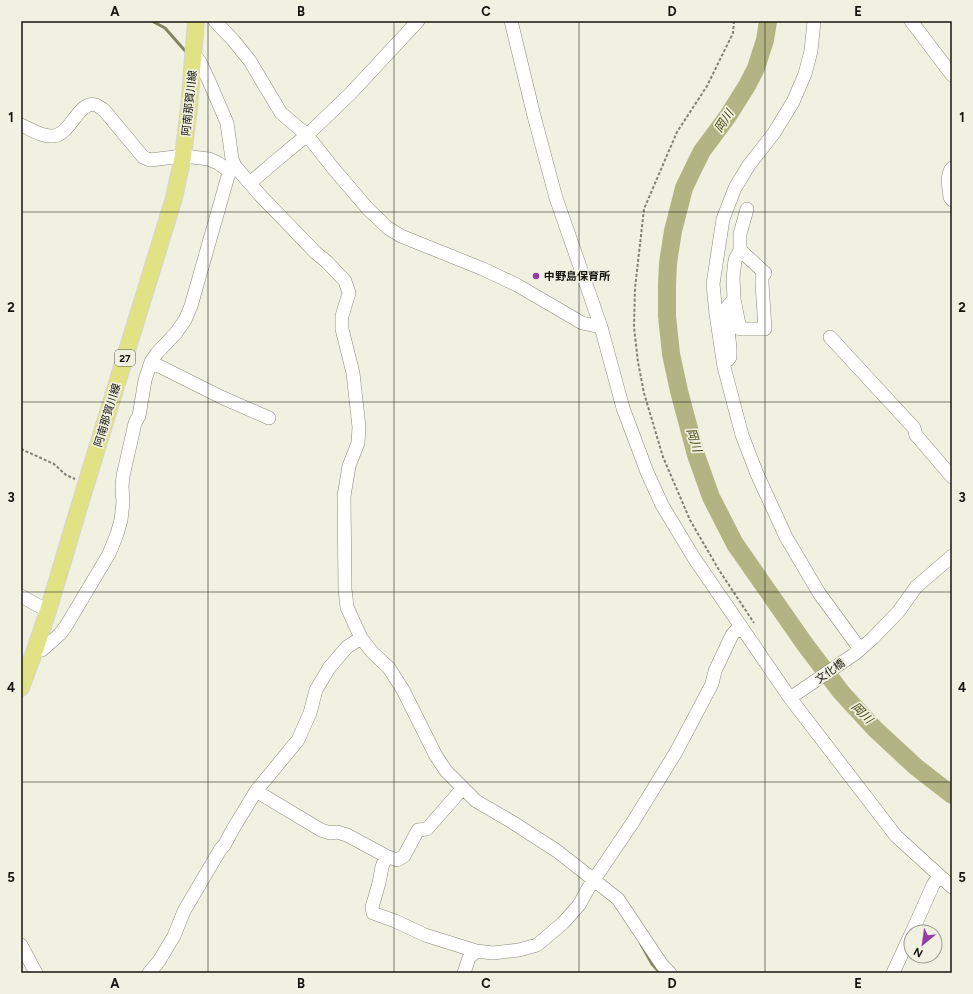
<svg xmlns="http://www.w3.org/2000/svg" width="973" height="994" font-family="Figtree,'Noto Sans JP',sans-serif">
	<rect width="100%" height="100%" fill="#f0f1e1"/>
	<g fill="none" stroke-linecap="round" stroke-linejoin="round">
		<path stroke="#838461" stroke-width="3" d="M152,21L165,28L187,53
			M641,944L652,964L660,973"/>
		<path stroke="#b2b484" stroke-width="18" d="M768,21L765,40L756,68L748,84L728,116L702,151L695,165L684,188L673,231L668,263L667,285V316L671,354L679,391L696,455L711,497L735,544L804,643L841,692L875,729L916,767L952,795"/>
		<defs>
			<path id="minor" d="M215,21L233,40L250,61L281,113L307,135L333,168L368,209L388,228L401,236L483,269L517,285L582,323L601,327
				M511,21L534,116L556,198L601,327L623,408L647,472L662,505L694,558L790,698L896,836L952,887
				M814,21L811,51L805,74L793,102L774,133L749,165L735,188L723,219L713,284L716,314L724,367L742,435L757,474L786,537L819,593L860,649
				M911,21L952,75
				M194,55L200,62L209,81L227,123L232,159L235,166L259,194L316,253L327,262L345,281L349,293L342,316V329L353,373L359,427L358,443L349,466L344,496L345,589L347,607L361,638L372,652L389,668L403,690L436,756L446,771L476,801L512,822L557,851L618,899L662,965L670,973
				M21,125C31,129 41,137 53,136C71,135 78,100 96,105C98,106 101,108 104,110L143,157L150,160L183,156L209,159L218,163L230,172
				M952,168C946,175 949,188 950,197L952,200
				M250,183L272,164L307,135L325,118L350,94L418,21
				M734,299L740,329H765L762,283V277L765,273L740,250
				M830,337L914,428L916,435L952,477
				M728,360L730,357V348L726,312L728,306L734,299L733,278L735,260L740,250V234L747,209
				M151,362L221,397L269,418
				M21,596L48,611
				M35,650H42L60,634L66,626L109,554L117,534L121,520L123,502L122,486L123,476L135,423L139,416L145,380L151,362L157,353L176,333L185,320L191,306L228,176L230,172L235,166
				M790,698L856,653L873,638L899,611L916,587L952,556
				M256,791L321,830L330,833L337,832L347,835L386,856L397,860L404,856L418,830L427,829L462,789
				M386,856L382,867L379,883L372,907L373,913L395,921L425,935L476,951L493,953L519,950L537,945L563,923L579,905L589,887L633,822L676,752L712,684L715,671L732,635L740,626
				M912,932L933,885L939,876
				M21,945L36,973
				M149,973L159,961L174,936L184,911L220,850L225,844L233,829L256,791L298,740L310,713L316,690L329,668L347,647L361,638
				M464,973L469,958L476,951
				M893,973L911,934"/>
			<path id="major" d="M21,688L35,650L48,611L86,484L174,198L183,156L189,108L196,21"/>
		</defs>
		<use href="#minor" stroke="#898a7c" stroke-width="14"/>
		<use href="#major" stroke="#d5d5d4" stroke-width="18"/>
		<path stroke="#818277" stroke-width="2" stroke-dasharray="3 2" stroke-linecap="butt" d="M734,21L733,33L707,86L677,132L644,209L635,288L634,327L638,362L644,393L663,457L690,520L719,570L754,623
			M21,449L54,464L66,475L75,479"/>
		<use href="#minor" stroke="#fff" stroke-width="13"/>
		<use href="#major" stroke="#e1e283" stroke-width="16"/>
	</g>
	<path fill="none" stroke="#14150f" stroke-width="1" stroke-opacity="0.55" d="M208,21V973M394,21V973M579,21V973M765,21V973M21,212H952M21,402H952M21,592H952M21,782H952"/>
	<circle fill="#953ca8" stroke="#f0f1e1" stroke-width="1.5" cx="536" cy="276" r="4"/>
	<g text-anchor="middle" stroke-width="3.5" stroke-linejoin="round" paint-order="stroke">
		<rect fill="#f0f1e1" stroke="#56574e" stroke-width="1" x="115" y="350" width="20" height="16" rx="3"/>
		<g font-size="10" font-weight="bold" fill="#14150f">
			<text x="125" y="362">27</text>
		</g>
		<g font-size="11" fill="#14150f" stroke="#f0f1e1">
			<text transform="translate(189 103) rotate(-84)" y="4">阿南那賀川線</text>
			<text transform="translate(107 415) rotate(-73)" y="4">阿南那賀川線</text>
			<text transform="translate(830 671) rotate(-35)" y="4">文化橋</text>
		</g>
		<g font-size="11" font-weight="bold" fill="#14150f" stroke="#f0f1e1" text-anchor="start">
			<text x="544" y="280">中野島保育所</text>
		</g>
		<g font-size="12" font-style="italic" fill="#444408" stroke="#f0f1e1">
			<text transform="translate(724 121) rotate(-57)" y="4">岡川</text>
			<text transform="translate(694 440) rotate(73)" y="4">岡川</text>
			<text transform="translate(862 713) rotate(45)" y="4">岡川</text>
		</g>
	</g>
	<rect width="973" height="994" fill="none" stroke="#f0f1e1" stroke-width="44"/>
	<g transform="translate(923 944) rotate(209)"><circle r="19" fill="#f0f1e1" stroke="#98998d"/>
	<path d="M0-3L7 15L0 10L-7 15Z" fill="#953ca8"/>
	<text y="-6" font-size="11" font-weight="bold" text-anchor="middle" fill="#14150f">N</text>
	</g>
	<rect x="22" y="22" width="929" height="950" fill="none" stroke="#14150f" stroke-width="1.5"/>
	<g font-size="13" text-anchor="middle" font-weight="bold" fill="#14150f">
		<text x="115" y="16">A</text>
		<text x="301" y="16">B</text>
		<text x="486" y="16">C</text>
		<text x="672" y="16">D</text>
		<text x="858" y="16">E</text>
		<text x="11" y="122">1</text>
		<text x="962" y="122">1</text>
		<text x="11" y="312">2</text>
		<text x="962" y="312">2</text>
		<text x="11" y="502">3</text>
		<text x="962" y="502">3</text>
		<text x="11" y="692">4</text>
		<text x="962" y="692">4</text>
		<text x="11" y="882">5</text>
		<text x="962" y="882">5</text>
		<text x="115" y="988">A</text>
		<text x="301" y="988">B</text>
		<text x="486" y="988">C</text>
		<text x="672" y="988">D</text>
		<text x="858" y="988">E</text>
	</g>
</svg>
